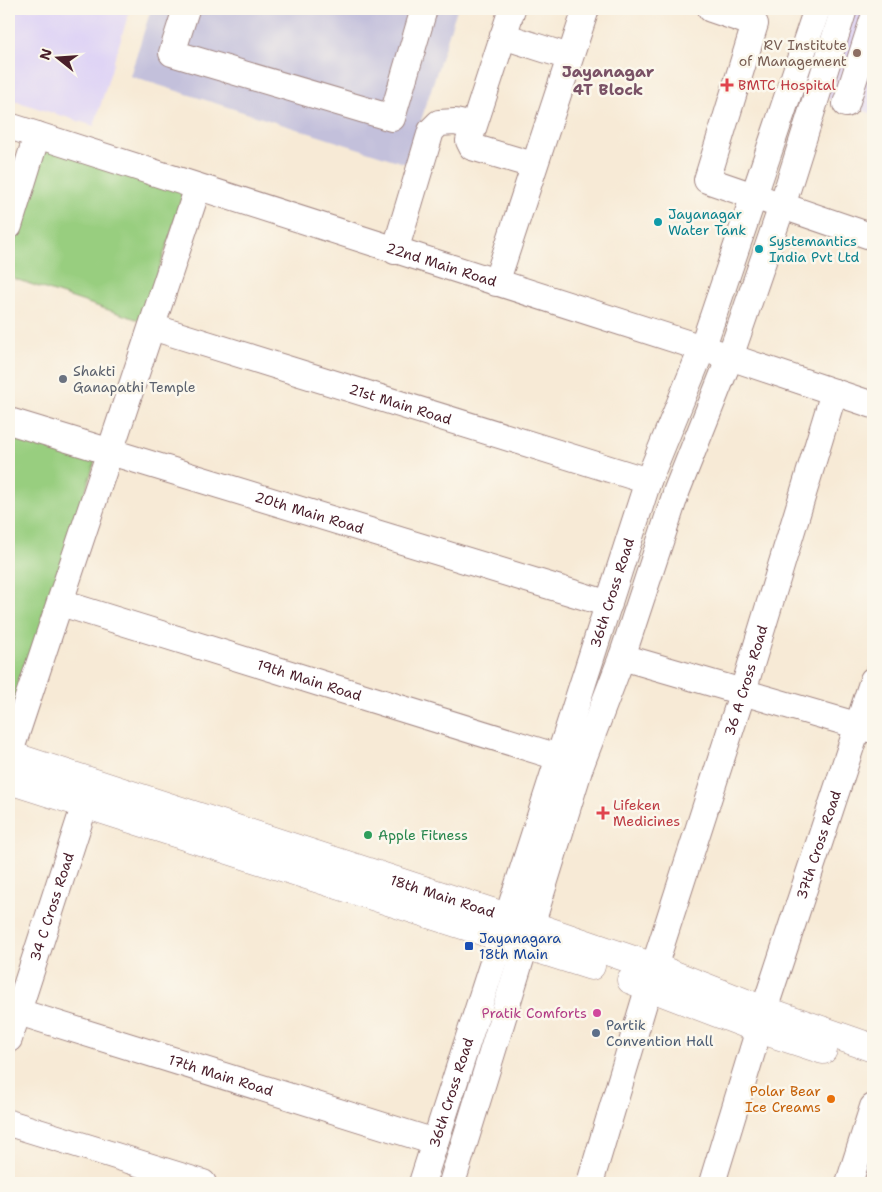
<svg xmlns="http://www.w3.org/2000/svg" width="882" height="1192" font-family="'Shantell Sans',sans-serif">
	<rect width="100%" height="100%" fill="#fbf7ec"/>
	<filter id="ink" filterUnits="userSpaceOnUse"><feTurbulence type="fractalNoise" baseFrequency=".02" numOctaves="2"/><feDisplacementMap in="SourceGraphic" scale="10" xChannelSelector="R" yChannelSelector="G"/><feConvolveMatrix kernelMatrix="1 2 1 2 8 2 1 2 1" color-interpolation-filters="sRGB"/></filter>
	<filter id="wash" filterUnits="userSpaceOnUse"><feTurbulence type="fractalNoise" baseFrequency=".0096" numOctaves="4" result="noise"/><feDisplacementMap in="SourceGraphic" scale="20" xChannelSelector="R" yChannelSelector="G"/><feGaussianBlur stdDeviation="1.12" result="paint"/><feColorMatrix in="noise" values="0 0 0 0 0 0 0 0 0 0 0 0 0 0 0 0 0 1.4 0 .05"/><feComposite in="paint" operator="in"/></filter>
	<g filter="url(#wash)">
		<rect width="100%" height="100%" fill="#f7ead6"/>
		<path fill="#dfd4f5" d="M9,9H130L94,126L9,99Z
			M854,9H873V114L827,98Z"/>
		<path fill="#c3c0db" d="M151,9H457L407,164L130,76Z"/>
		<path fill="#98ce7f" stroke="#717655" d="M42,147L185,190L142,321L9,277V257Z
			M9,430L96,458L9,729Z"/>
	</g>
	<g filter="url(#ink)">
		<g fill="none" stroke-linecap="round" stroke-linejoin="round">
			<defs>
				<g id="minor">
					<path d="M186,9L172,53L392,118L424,9"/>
					<path d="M512,9L469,141L472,147L533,165"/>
					<path d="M711,9L755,24L707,180L873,237"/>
					<path d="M503,36L569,57"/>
					<path d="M846,104L873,20"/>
					<path id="s1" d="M9,126L730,357L873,405"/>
					<path d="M9,226L37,135"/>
					<path d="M395,251L431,131L439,123L455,122L473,126"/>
					<path d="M496,283L586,9"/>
					<path id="s2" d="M152,327L648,481"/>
					<path id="s3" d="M9,421L609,604"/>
					<path id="s4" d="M61,603L558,757"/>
					<path d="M622,657L873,730"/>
					<path d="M9,755L198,187"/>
					<path id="s5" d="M654,967L743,691L834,392"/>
					<path id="s6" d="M9,1009L435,1142"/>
					<path id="s7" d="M764,1010L873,680"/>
					<path id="s8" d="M9,1039L85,804"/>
					<path d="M9,1123L203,1183"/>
					<path id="s9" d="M422,1183L648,481L702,349L817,9"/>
					<path d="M452,1183L580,767L622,657L677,490L730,357L782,206L844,9"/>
					<path d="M590,1183L649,986"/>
					<path d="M712,1183L759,1029"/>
					<path d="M849,1183L873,1107"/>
				</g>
				<g id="major">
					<path id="s10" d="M9,755L507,917L654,967L764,1010L873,1048"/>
					<path d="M9,780L591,966"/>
					<path d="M631,980L759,1029L823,1050"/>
				</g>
			</defs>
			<use href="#minor" stroke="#a08480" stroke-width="28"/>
			<use href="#major" stroke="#a08480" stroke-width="29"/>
			<use href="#minor" stroke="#fff" stroke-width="26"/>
			<use href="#major" stroke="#fff" stroke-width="28"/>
		</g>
	</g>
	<circle fill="#8d6e63" stroke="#fbf7ec" stroke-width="2" cx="857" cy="53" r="5"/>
	<g fill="#e0444e" stroke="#fbf7ec" stroke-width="2">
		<path d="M724.5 77.5h5v5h5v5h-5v5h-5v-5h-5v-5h5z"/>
		<path d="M600.5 805.5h5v5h5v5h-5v5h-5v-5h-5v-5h5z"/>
	</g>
	<g fill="#0f9aa8" stroke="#fbf7ec" stroke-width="2">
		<circle cx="658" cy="222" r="5"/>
		<circle cx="759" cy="249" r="5"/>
	</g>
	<circle fill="#6b7280" stroke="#fbf7ec" stroke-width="2" cx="63" cy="379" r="5"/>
	<circle fill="#2e9e5b" stroke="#fbf7ec" stroke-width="2" cx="368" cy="835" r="5"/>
	<rect fill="#1a4fb4" stroke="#fbf7ec" stroke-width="2" x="464" y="941" width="10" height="10" rx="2.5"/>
	<circle fill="#d1479c" stroke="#fbf7ec" stroke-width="2" cx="597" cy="1013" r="5"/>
	<circle fill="#5c6f8a" stroke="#fbf7ec" stroke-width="2" cx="596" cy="1033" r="5"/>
	<circle fill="#e8710a" stroke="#fbf7ec" stroke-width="2" cx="831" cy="1099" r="5"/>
	<g text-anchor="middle" stroke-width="5" stroke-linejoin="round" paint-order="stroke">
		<g font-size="14" fill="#785e54" stroke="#fbf7ec" text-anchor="end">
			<text x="847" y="50">RV Institute<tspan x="847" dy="16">of Management</tspan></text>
		</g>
		<g font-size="14" fill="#be3a42" stroke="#fbf7ec" text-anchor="start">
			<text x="738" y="90">BMTC Hospital</text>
			<text x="613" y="810">Lifeken<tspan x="613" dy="16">Medicines</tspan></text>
		</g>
		<g font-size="14" fill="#0d838f" stroke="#fbf7ec" text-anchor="start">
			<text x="668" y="219">Jayanagar<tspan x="668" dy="16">Water Tank</tspan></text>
			<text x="769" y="246">Systemantics<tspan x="769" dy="16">India Pvt Ltd</tspan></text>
		</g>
		<g font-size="14" fill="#4a1f2b" stroke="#fbf7ec">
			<text dy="5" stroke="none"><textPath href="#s1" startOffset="454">22nd Main Road</textPath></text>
			<text dy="5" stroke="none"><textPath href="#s2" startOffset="260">21st Main Road</textPath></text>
			<text dy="5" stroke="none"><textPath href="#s3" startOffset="314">20th Main Road</textPath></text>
			<text dy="5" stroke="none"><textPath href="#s9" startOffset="620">36th Cross Road</textPath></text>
			<text dy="5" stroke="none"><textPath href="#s4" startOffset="260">19th Main Road</textPath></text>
			<text dy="5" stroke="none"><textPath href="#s5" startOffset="301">36 A Cross Road</textPath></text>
			<text dy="5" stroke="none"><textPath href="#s7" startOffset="174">37th Cross Road</textPath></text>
			<text dy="5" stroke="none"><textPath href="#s10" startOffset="456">18th Main Road</textPath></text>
			<text dy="5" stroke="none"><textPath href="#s8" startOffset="139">34 C Cross Road</textPath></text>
			<text dy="5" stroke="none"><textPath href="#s6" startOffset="222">17th Main Road</textPath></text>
			<text dy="5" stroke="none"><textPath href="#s9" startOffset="95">36th Cross Road</textPath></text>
		</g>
		<g font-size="14" fill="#5b616d" stroke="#fbf7ec" text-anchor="start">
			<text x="73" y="376">Shakti<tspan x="73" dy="16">Ganapathi Temple</tspan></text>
		</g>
		<g font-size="14" fill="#27864d" stroke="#fbf7ec" text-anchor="start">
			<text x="378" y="840">Apple Fitness</text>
		</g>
		<g font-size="14" fill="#164399" stroke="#fbf7ec" text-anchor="start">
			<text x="479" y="943">Jayanagara<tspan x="479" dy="16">18th Main</tspan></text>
		</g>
		<g font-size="14" fill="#b23c85" stroke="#fbf7ec" text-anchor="end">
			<text x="587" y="1018">Pratik Comforts</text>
		</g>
		<g font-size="14" fill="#4e5e75" stroke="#fbf7ec" text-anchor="start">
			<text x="606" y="1030">Partik<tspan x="606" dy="16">Convention Hall</tspan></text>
		</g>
		<g font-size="14" fill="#c56008" stroke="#fbf7ec" text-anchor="end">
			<text x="821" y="1096">Polar Bear<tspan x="821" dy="16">Ice Creams</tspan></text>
		</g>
		<g font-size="16" font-weight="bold" fill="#7a5266" stroke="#fbf7ec">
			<text x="608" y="77">Jayanagar<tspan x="608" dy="18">4T Block</tspan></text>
		</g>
	</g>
	<rect width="882" height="1192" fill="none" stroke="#fbf7ec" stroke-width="30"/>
	<g transform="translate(58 58) rotate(287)" stroke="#fbf7ec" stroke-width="4" paint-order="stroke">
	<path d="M0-4L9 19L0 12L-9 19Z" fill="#4a1f2b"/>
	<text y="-8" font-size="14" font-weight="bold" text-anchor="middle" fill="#4a1f2b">N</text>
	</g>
</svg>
